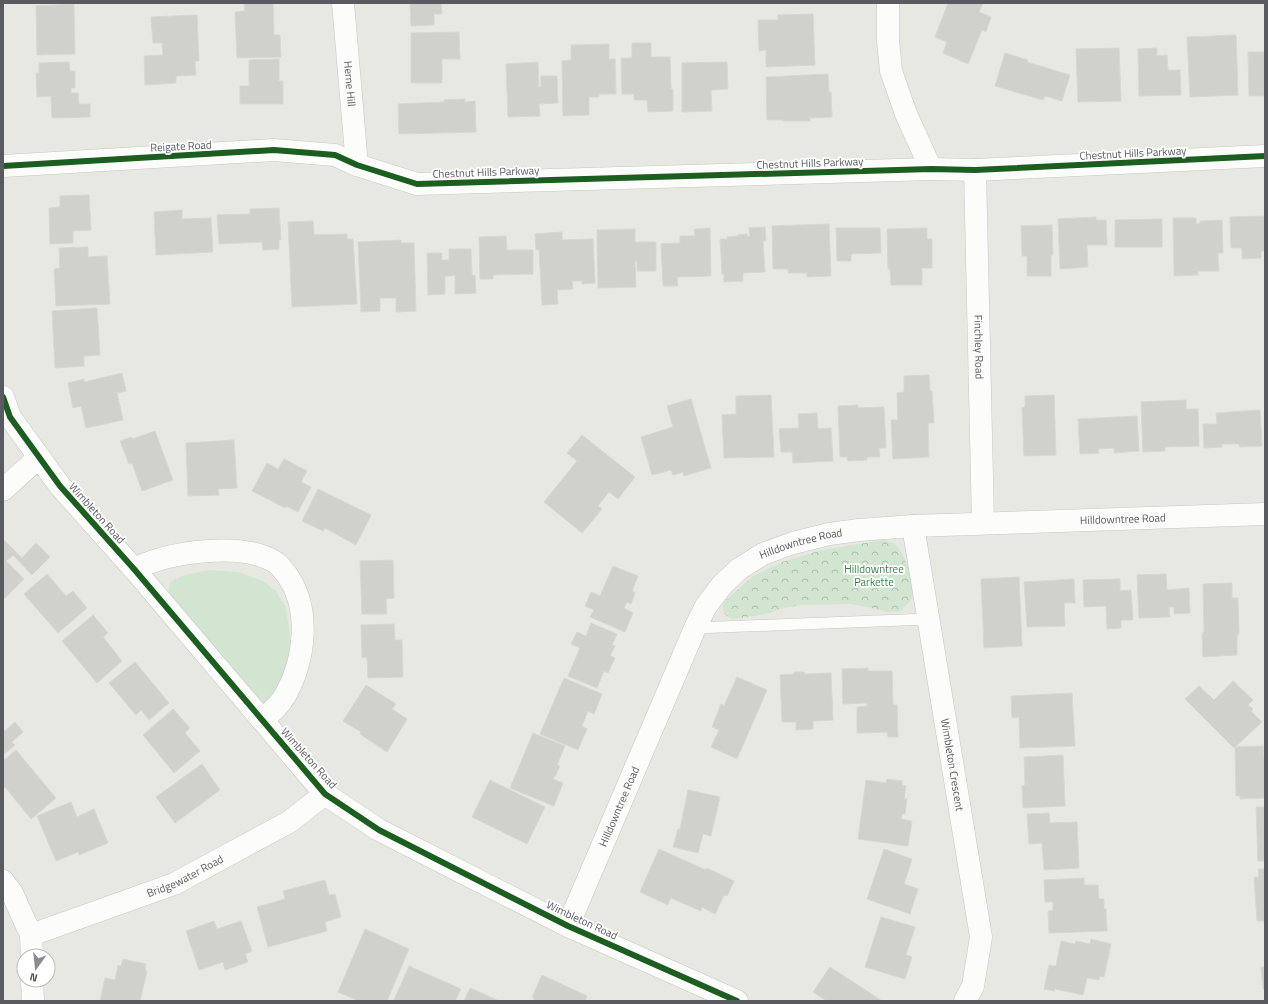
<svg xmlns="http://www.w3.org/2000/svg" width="1268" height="1004" font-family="'Titillium Web',sans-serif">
	<defs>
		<pattern id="park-crowns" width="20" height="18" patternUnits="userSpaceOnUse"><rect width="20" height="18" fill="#d1e5d1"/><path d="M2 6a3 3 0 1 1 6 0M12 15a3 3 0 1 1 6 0" fill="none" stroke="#adbdad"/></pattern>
	</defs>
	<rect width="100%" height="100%" fill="#e8e8e3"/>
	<path fill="#d1e5d1" d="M208,570L238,572L263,581L276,591L286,608L292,649L289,672L265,710L168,595L170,582L182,576Z"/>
	<path fill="url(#park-crowns)" d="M883,540L893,543L899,548L914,579L915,591L910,601L901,611L888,612L867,607L850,604L801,605L783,608L770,613L754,616L732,619L724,614L723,603L753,576L782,562L822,550Z"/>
	<path fill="#d0d0cc" stroke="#d8d7d2" d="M244,3H273L274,35H280L281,57L237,58L235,12L245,11Z
		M410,3H441L442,14H434V25L411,26Z
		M948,3H983L979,12L991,17L986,32L982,30L968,64L943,53L947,42L935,37Z
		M74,4L75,54L37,55L36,6Z
		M813,14L815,65L766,67V50L759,51L758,20H778V15Z
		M197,15L199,61H195L196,75L176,76V83L145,85L144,56L163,55L162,43H153L151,17Z
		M459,32L460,59H442V83H411V33Z
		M1236,35L1238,95L1190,97L1187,37Z
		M632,43H651V57H670L671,89H673V111L648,112L647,100H634V94H622L621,58H632Z
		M609,44V59H615L616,94H599V97H589V115L563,116L562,61L571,60V45Z
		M1119,48L1121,101L1078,102L1076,49Z
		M1157,48V56L1167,55L1168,70H1180L1181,95L1139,96L1138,49Z
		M1248,52H1265V96H1249Z
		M1005,53L1028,60L1027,62L1070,75L1062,101L1045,96L1043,100L995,86Z
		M279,59V81H283V104H240V86H249V60Z
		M69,62L70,71H75V88H71V93H78L79,104H90V117L52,118L51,96L37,97L36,73H39V63Z
		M538,62L539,87H541V76H557L558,103L539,104L540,116L508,117L506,64Z
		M727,62L728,89L711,90L712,111L682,112V63Z
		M828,74L829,92H831L832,117L810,118V121H783V120H767L766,77Z
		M465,99V102L475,101L476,132L399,134L398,104L444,102V100Z
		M89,195L91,230L73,231V243L50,244L49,208L60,207V196Z
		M279,208L281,240H279V249L263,250L262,242L219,244L217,215L250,214V209Z
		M182,210V219L211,218L213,252L156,255L154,212Z
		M1265,216V251H1261V258L1242,259V248H1231L1230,217Z
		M1096,217V220H1106L1107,245H1087L1088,267L1060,269L1058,219Z
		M1173,218H1196V224L1200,223V221L1222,220L1223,253H1218L1219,271H1198V275L1174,276Z
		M1162,219V247H1115V220Z
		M313,221L314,235L347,234V239H353L357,304L292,307L288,222Z
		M829,224L831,276L807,277V273H788V269H773L772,226Z
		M1052,225L1053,255H1051V276H1027V256H1022L1021,226Z
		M765,227L766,241H763L765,272L743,273V281L724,282V274H722L720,239H727V237L738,236V235L747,234V237L750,236L749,228Z
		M710,228L711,276L677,277L678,286H663L661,244L680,243V236H695L694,229Z
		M836,228H880L881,253L851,254V261H837Z
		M927,228V239H932V268H922V285H891L890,269H888L887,229Z
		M635,229V242H656V271H637V261H635L636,287L598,288L597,230Z
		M562,232V240L593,239L595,283L582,284V281H572L573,289L557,290L558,304L542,305L539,250H536L535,234Z
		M506,236L507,250H533V274L493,275V279H480L479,237Z
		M401,240V243H414L416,311L396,312V298H380V311L361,312L358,242Z
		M88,247V257L107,256L110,304L56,306L54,269L60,268L59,248Z
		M449,249H471L472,275H475L476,293L455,294V275L451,276H445V294L428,295L427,253H442V260H449Z
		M97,308L100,355L84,356V366L55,368L52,311Z
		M122,373L126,391L117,393L123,420L86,428L81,406L73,408L68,383L84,379V382Z
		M929,375L930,391H932L934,423H928L929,457L893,459L891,420H898L897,393L904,392V376Z
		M771,395L774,457L724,458L722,415L736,414V396Z
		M1054,395L1056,455L1024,456L1022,408L1025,407V396Z
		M691,399L711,468L684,476L683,472L673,475L671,470L652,475L641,437L673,427L667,406Z
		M1186,400V409H1198L1199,446L1165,447V451L1143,452L1141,402Z
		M858,405V408L884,407L886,448H879L880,457H867V460L848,461L847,457H840L838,406Z
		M1260,410L1262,446L1240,447L1239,444H1222V447L1204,448L1203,424H1217L1216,413Z
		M817,413L818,429L831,428L833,461L793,463L792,452H781L779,429L799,428L798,414Z
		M1137,416L1139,451L1114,453V448L1098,449L1099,453L1080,454L1078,419Z
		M155,431L173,480L142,491L132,463L129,464L120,441L132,437V439Z
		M582,435L635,477L618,499L609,492L598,506L602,509L582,533L544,502L577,461L567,453Z
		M234,440L237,488L218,489L219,495L188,496L186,443Z
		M284,459L307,471L301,482L311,487L298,512L286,506L285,508L252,491L267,463L278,469Z
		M318,489L371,515L356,545L325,528L323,531L302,521Z
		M3,539L22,558L36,543L50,557L32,575L13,555L6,561L24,579L3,600Z
		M393,560L394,598L386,599L387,614H362L360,561Z
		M613,566L638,576L632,591L635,593L631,604L627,602L624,608L633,613L625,632L590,617L594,610L585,606L591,592L600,596Z
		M47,574L66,596L73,591L87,608L58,633L24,594Z
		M1166,574L1167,590L1189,588L1190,613L1174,614V607H1169L1170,617L1139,618L1137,575Z
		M1019,577L1022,646L984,648L981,579Z
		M1074,579L1075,603H1064L1065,626L1027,627L1024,582Z
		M1120,579V591L1131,590L1133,620H1121V628L1107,629L1106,606L1084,607L1083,580Z
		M1232,583V598H1238L1239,634L1237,635V655L1203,657L1202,633H1204L1203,584Z
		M93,615L108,633L103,637L122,661L97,683L62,641Z
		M591,623L617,634L612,645L615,646L610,656L615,658L608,673L604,671L597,688L568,676L580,648L571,644L577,632L586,636Z
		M394,624L395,640H402L403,677L368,678L367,657L362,658L361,625Z
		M135,662L169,703L149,720L141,710L136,715L109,683Z
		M868,668V671H892L893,705H897L898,737H888L887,732L857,733V707L867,706V703L843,704L842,669Z
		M794,672H804L805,674L831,673L833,720L813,721V729L796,730V722H782L780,675L794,674Z
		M737,677L767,690L737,759L711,747L719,730L712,727L721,704L724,706Z
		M564,678L602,694L594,714L588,711L582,726L587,729L578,750L540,734Z
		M1233,681L1253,700L1248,705L1253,709L1251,711L1262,722L1234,748L1185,699L1199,686L1214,700Z
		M366,685L396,704L392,709L407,719L387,752L360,734L361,732L343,721Z
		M1072,693L1075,746L1020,748L1019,717L1012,718L1011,696Z
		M173,709L190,728L185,733L200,751L174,773L143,735Z
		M15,722L23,732L12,742L15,745L3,755V729L5,731Z
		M533,733L565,746L557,765L560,766L555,777L554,776L553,779L563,783L554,806L510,788Z
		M1263,746L1264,758H1265V798L1240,799V796H1236L1235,747Z
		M16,750L56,798L31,819L5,787L3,789V761Z
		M1063,755L1065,806L1023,808L1022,786L1025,785L1024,757Z
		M202,764L220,790L175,823L156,797Z
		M887,779L902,781V785L906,786L904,799H907L905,814H902L901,819L912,821L908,846L858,839L866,780L886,783Z
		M490,780L545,807L527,844L472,817Z
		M688,790L720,797L711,836L703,834L698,853L673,847L678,829H680Z
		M71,802L77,817L94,809L108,843L79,855L78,852L56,861L37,816Z
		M1256,807H1265V861H1258Z
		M1049,813L1050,823L1077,822L1079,868L1044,870L1042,843L1029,844L1027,814Z
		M659,849L706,870L707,868L734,881L727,896L724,895L715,914L702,907L701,911L671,898L668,905L640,892Z
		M884,849L912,859L904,884L918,889L910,914L867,899Z
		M1258,869H1265V924L1264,921H1257L1254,877H1259Z
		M1084,878V885H1098L1099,899H1104V909H1106L1107,931L1049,933L1048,911L1053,910V902H1045L1044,880Z
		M325,880L329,895L335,894L341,917L325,922L327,931L268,947L257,907L285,899L283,891Z
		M881,917L915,927L906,955L912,957L905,979L865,967Z
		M214,921L217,929L241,921L252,951L245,954L248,962L225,970L223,962L199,970L186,931Z
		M365,929L409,949L387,1001H359L338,992Z
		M1091,939L1111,944L1104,977L1100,976L1099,980L1087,978L1083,995L1055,989L1054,991L1044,989L1049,965L1056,966L1061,941L1075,944L1076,941L1090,944Z
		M123,959L146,964L145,970L147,971L140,1001H100L105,978L115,980L118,965L121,966Z
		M409,966L461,989L455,1001H397L394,1000Z
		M830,967L850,980L882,1001H827L813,992Z
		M1261,967H1265V989H1263Z
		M542,975L587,996L585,1001H533L534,998L532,997Z
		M470,988L499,1001H464Z"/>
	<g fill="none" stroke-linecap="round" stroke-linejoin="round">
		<defs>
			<path id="service" d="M695,628L928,619"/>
			<g id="minor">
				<path id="s1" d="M343,3L357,165"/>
				<path d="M888,3V41L891,71L906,114L931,169"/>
				<path d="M3,166L274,150L335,155L357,165L417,184L931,169L975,170L1265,156"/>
				<path id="s2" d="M975,170L983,523"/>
				<path d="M3,397L10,417L60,486L134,569L325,794L379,830L568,926L737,1001"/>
				<path d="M3,490L39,457"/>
				<path id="s3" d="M913,526L981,937L973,986L965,1001"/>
				<path d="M134,569C169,552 241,541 275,562C280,565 283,570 287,575C311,609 305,659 286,694C280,705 272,712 262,720"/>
				<path d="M3,881L12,893L31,935L32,956"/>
				<path id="s4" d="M568,926L695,628L706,606L722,585L739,569L763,554L793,543L829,534L859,530L913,526L1265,514"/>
				<path id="s5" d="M31,935L174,884L289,822L325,794"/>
				<path d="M32,980L33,1001"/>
			</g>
		</defs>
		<use href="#service" stroke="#c6c6c5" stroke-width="12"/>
		<use href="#minor" stroke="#c6c6c5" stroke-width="23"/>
		<use href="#service" stroke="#fcfcfb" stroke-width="11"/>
		<use href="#minor" stroke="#fcfcfb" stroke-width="22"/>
		<defs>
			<path id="cycleway" d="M3,166L274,150L335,155L357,165L417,184L931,169L975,170L1265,156
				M3,397L10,417L60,486L134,569L325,794L379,830L568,926L737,1001"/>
		</defs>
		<use href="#cycleway" stroke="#fff" stroke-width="8"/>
		<use href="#cycleway" stroke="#1b5e20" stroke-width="6"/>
	</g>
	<g text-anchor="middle" stroke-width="3.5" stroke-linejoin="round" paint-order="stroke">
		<g font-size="11" fill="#595b60" stroke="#fff">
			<text dy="4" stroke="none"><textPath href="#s1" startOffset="81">Herne Hill</textPath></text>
			<text transform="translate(181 146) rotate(-3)" y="4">Reigate Road</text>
			<text transform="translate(1133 153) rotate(-3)" y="4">Chestnut Hills Parkway</text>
			<text transform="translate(810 163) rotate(-2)" y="4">Chestnut Hills Parkway</text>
			<text transform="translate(486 172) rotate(-2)" y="4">Chestnut Hills Parkway</text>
			<text dy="4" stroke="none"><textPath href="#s2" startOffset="177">Finchley Road</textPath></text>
			<text transform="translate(97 513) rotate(48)" y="4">Wimbleton Road</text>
			<text dy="4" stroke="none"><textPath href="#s4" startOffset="790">Hilldowntree Road</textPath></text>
			<text dy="4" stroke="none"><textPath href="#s4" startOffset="466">Hilldowntree Road</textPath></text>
			<text transform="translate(309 758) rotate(48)" y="4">Wimbleton Road</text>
			<text dy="4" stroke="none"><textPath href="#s3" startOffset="242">Wimbleton Crescent</textPath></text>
			<text dy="4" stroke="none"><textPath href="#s4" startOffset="130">Hilldowntree Road</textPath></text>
			<text dy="4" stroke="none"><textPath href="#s5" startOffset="165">Bridgewater Road</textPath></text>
			<text transform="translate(582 920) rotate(25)" y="4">Wimbleton Road</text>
		</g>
		<g font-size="11" fill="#397f47" stroke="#fff">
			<text x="874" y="573">Hilldowntree<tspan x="874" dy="13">Parkette</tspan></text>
		</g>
	</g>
	<rect width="1268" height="1004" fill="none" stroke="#595b60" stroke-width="8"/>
	<g transform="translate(36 968) rotate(195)"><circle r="19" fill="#ffffff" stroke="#bdbdbf"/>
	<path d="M0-3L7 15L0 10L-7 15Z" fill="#8b8c8e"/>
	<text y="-6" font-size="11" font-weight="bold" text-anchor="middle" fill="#595b60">N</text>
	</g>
</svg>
